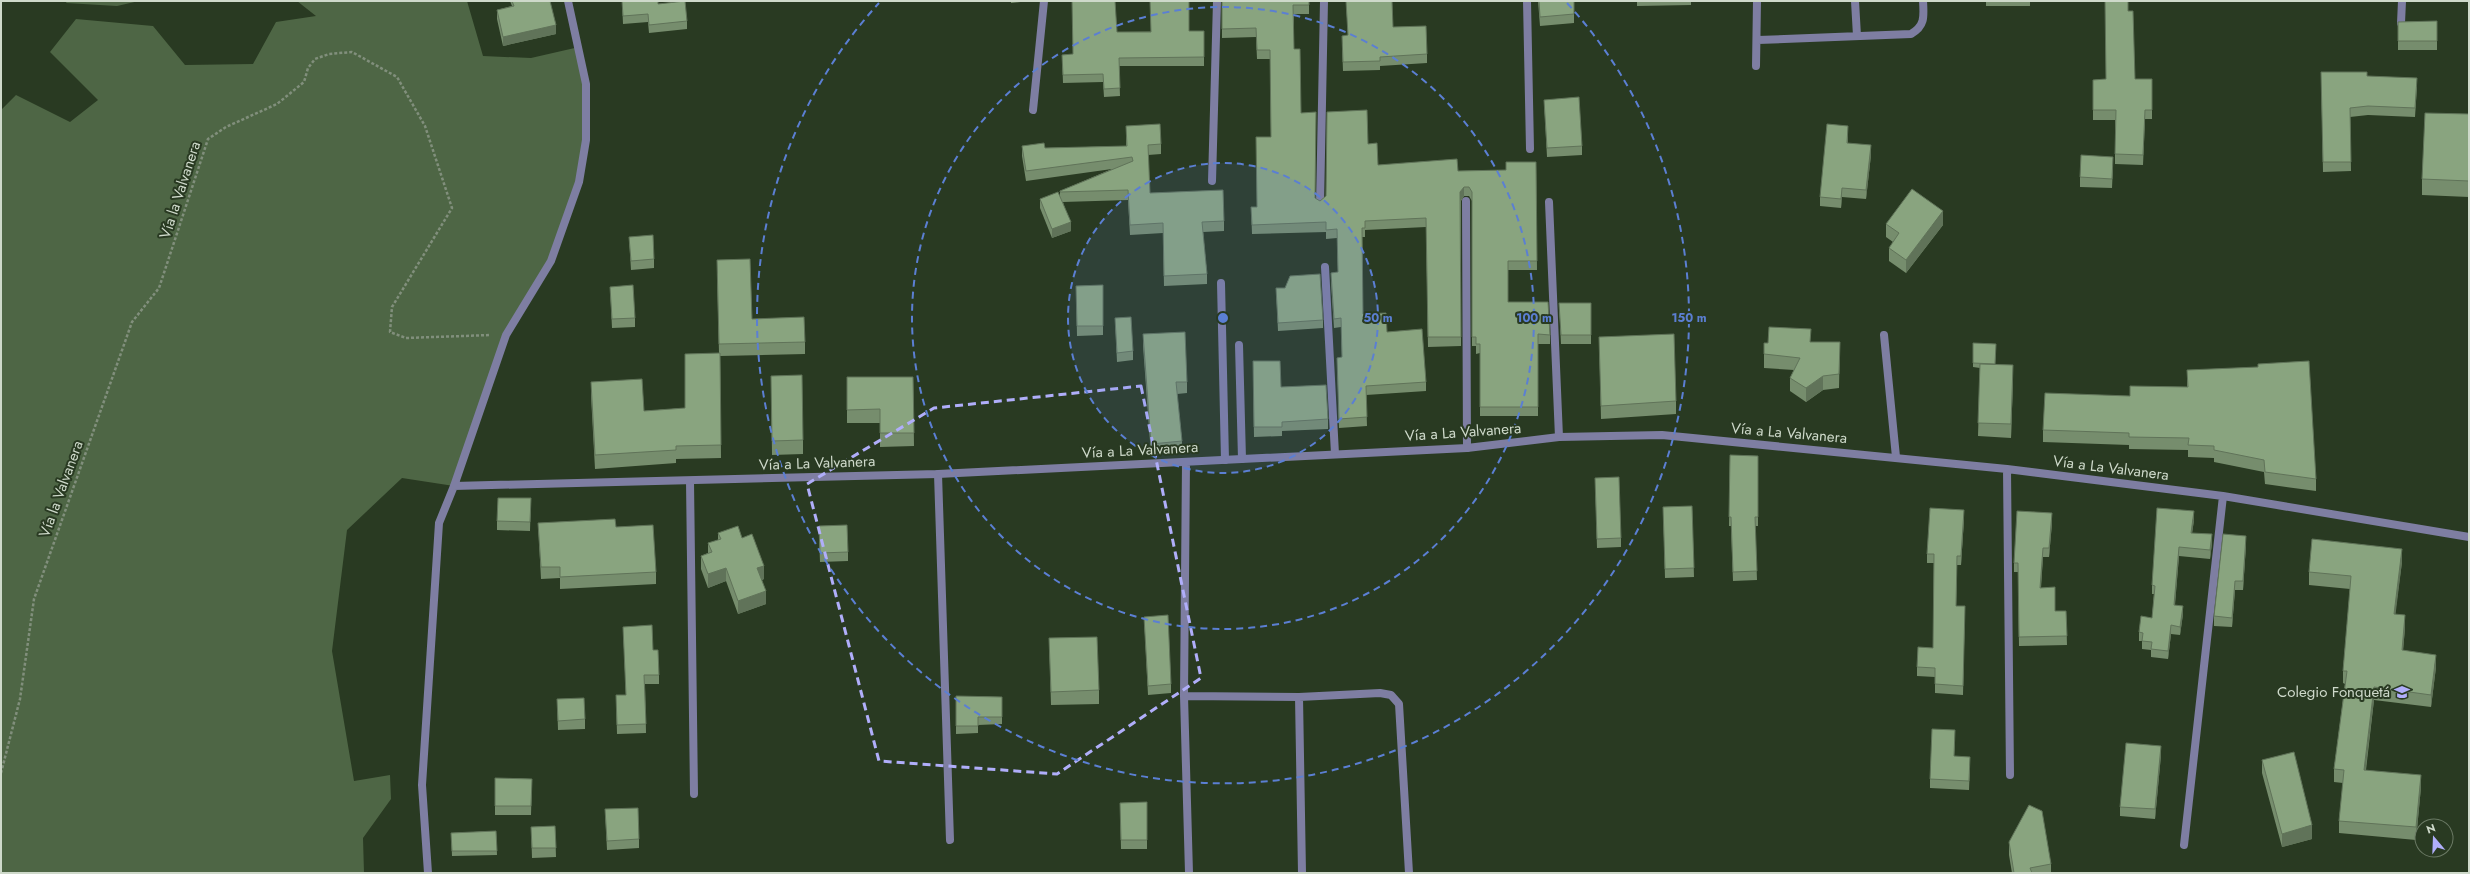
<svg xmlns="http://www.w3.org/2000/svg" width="2470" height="874" font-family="Jost,sans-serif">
	<rect width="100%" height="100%" fill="#293a22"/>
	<path fill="#4e6645" d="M67,1H139L117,6L66,3Z
		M297,1H467L483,56L531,58L579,47L586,84V140L579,182L551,261L506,335L454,486L402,478L347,530L332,651L354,781L390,775L391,799L363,838L364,873H1V110L16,95L70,122L98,100L50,52L76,19L153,26L185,65L253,64L276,22L316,16Z"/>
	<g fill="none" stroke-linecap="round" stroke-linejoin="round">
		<path stroke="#818f7c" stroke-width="2.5" stroke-dasharray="3 2" stroke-linecap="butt" d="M1,773L20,699L34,599L132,322L159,288L208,139L226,127L277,104L304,82L308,68L315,59L329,54L352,52L397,77L425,126L452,208L392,307L390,332L406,338L491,335"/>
		<path stroke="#7e7ea2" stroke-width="8" d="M1855,1L1857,36
			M1758,40L1911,34C1925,26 1924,17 1923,1
			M1756,66L1757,1
			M1466,201L1467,448
			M1549,202L1559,437
			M1325,267L1335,454
			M1221,283L1225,460
			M1884,335L1896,457
			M1239,345L1242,459
			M938,474L950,840
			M690,481L694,794"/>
		<path stroke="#7e7ea2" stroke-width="8" d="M1527,1L1530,149
			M2401,23L2402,1
			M1033,110L1044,1
			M1212,181L1217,1
			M1320,205L1324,1
			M1186,462L1184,696L1189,873
			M2007,469L2010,775
			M454,486L938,474L1467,448L1559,437L1662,435L2007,469L2223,496L2469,537
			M1184,696L1299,697L1380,693L1391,695L1399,704L1409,873
			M1299,697L1302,873
			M2184,845L2223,496
			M428,873L422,785L439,523L454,486L506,335L551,261L579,182L586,140V84L568,1"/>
	</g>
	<path fill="#768d6d" d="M510,1H550L556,34L503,46L497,19V10L512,6Z
		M622,1H658V4L687,21V29L649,33L648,22L623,24Z
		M1011,1H1030L1011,3Z
		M1222,1H1309V14H1294V49L1301,113L1315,198L1320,201L1326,196L1368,144L1378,165L1458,171L1506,170L1536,162L1537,270H1508V302L1550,335V344H1538V416H1480V353L1476,354V346H1472V201L1469,196H1464L1461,201V346L1428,347L1426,227L1365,230V237H1362L1363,314L1387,332L1426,382V391L1366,395L1367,426L1339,428L1337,358L1342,357L1341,327L1334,328L1331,282V273L1338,272L1337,238L1326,239V232L1252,234L1251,207H1257L1271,137L1270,59H1257L1256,37L1222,38Z
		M1346,1H1391L1393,27L1427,54V63L1380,66V70L1343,71L1342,45L1348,35Z
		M1538,1H1574V23L1540,26Z
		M1637,1H1691V5L1637,6Z
		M1986,1H2030V6H1986Z
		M2128,11L2135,79H2152V119H2145L2143,165L2115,164V120H2093V80L2106,79Z
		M2437,21V50H2398V22Z
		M1204,31V66H1119L1120,96L1104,97L1103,82L1063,83L1062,55L1073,54L1117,32Z
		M2321,72L2367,76L2417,87L2415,117L2368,115L2350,117L2351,171L2323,172Z
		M1544,100L1582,146V155L1547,157Z
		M2469,114V197L2422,195V179Z
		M1126,126L1161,144V154L1148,155L1150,193L1224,221V231L1203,232L1207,274V284L1164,286L1163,233L1130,235L1128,200L1063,202L1071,231L1052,238L1040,208V199L1060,195V191L1112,169L1026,181L1022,156V146L1045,148L1126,146Z
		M1848,135V143L1871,155L1866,199L1842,197L1841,208L1820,206V197Z
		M2113,166L2112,188L2080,187V177Z
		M1886,224L1943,225L1906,273L1889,261V248L1893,242L1886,237Z
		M629,237L654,259V268L631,270Z
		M717,273L752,319L805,342V354L720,356L721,458L676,459V463L595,469L591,396V382L644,411L685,408L719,353Z
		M1103,285V335L1077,336L1076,286Z
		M610,287L635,318V327L612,328Z
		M1276,288L1323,320V328L1278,331Z
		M1559,303H1591V344H1561Z
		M1115,318L1133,351V360L1117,362Z
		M1143,334L1187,382V393L1177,394L1182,441V452L1151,455L1143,346Z
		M1599,337L1676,401V414L1601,419Z
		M1811,342H1840L1839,388L1823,390L1806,402L1790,391V378L1794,370L1764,368V354Z
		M1973,343L1996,344L1995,365L2013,379L2011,438L1978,436L1980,368L1973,367Z
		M1253,370L1281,387L1328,419V429L1282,431V436L1254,437Z
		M2187,370L2316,479V491L2265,484L2264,472L2214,462V458L2188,457V450L2129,449V445L2043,442V430L2187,387Z
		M771,376L803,440V454L772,455Z
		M847,377H913L914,446L880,447V423H847Z
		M1730,455L1758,456V526H1755L1757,580L1733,581L1731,526H1729Z
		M1595,478L1621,538V547L1597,548Z
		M531,498L530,531L497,530V521Z
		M2469,498V512H2468Z
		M1692,506L1694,577L1665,578L1663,507Z
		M1964,519L1961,565H1957L1956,606H1965L1963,695L1935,693V677L1917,676V667L1933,648L1934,563H1927V554Z
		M2194,520L2192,533L2212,543L2210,559L2179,556L2175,605L2183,614L2180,635L2171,634L2168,659L2151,657V650L2142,649V641H2139V632L2152,618L2154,594H2152V585Z
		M538,523L616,527L656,572V584L560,589V578L541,579Z
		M2052,523L2049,557H2043L2041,588L2055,611H2066L2067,645L2019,646L2018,572H2014V563Z
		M718,533L742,538L764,579L762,580L766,604L738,614L726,581L708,588L701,569V556L708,553V543L718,540Z
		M819,535L848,552V561L820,562Z
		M2246,545L2243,590H2235L2232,627L2214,626V616Z
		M2402,562L2395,614L2405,628L2403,650L2436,667L2431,707L2374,700L2366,770L2421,787L2416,840L2339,833V821L2343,783L2334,782V769L2345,684L2343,683V671L2350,589L2309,585V572Z
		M1144,617L1171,684V693L1148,695Z
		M623,627L659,675V684H645L646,733L617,734L616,695H626Z
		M1049,638L1099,690V704L1051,705Z
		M956,696L1002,697V724L978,725V733L956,734Z
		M557,699L585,719V729L558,730Z
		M1955,739L1954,756L1970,766L1969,790L1930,788V779Z
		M2161,755L2155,819L2120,816V807Z
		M2262,760L2312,839L2282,847L2262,773Z
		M495,778L532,779L531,815H495Z
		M1147,802V849H1121L1120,803Z
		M605,809L639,839V848L607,850Z
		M555,826L556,857L532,858L531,827Z
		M496,831L497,855L452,856L451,833Z
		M2009,842L2051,864V873H2012L2009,855Z"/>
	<path fill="#607359" d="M556,25V34L503,46V37Z
		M1848,126V135L1847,152V143Z
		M1871,145V155L1866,199V190Z
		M1464,187V196L1460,201V192Z
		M1842,188V197L1841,208V199Z
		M1943,211V225L1906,273V260Z
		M1071,222V231L1052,238V229Z
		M2013,365V379L2011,438V424Z
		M1823,376V390L1806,402V388Z
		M1964,510V519L1961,565V556Z
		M2194,511V520L2191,541V533Z
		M2052,513V523L2049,557V548Z
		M2212,534V543L2210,559V550Z
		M2246,536V545L2243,590V581Z
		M2179,547V556L2174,613V605Z
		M2043,548V557L2040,597V588Z
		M2402,549V562L2394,627V614Z
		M764,566V579L757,581V568Z
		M726,568V581L708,588V574Z
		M2235,581V590L2232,627V618Z
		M766,591V604L738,614V601Z
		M2183,606V614L2180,635V627Z
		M2405,615V628L2402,663V650Z
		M2171,625V634L2168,659V651Z
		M2436,655V667L2431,707V695Z
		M2374,687V700L2364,782V770Z
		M2161,746V755L2155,819V809Z
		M2421,775V787L2416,840V827Z
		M2312,825V839L2282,847V834Z"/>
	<path fill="#89a47f" stroke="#607359" d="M512,1H550L556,25L503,37L497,10L514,6Z
		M622,1H658V4L685,1L687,21L649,25L648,14L623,16Z
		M1072,1H1115L1117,32H1151L1150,1H1189V31H1204V57L1119,58L1120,88L1104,89L1103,74L1063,75L1062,55L1073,54Z
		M1222,1H1309V5H1293L1294,49H1300L1301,113L1316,112L1315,198L1320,201L1326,196L1327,112L1367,110L1368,144L1377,143L1378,165L1457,159L1458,171L1506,170V162H1536L1537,261H1508V302H1548L1550,335L1538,334V407H1480V344H1476V337H1472V192L1469,187H1464L1460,192L1461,337H1428L1426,218L1365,221V228H1362L1363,314L1386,313L1387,332L1422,329L1426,382L1366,386L1367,417L1339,419L1337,358L1342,357L1341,318L1334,319L1331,273L1338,272L1337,229L1326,230V222L1252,225L1251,207H1257L1256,137H1271L1270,50H1257L1256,28L1222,29Z
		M1346,1H1392L1393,27L1426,26L1427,54L1380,57V61L1343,62L1342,36L1348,35Z
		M1539,1H1574V14L1540,17Z
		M2105,1H2128V11H2133L2135,79H2152V110H2145L2143,155L2115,154L2116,110H2093V80L2106,79Z
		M2437,21V41H2398V22Z
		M2321,72H2367V76L2417,78L2415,108L2368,106L2350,108L2351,162H2323Z
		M1579,97L1582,146L1547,148L1544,100Z
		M2425,113L2469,114V181L2422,179Z
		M1160,124L1161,144L1148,145L1150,193L1223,190L1224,221L1202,222L1207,274L1164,276L1163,223L1130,225L1128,190L1060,192V191L1133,161L1132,157L1026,171L1022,146L1044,143L1045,148L1127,146L1126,126Z
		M1827,124L1848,126L1847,143L1871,145L1866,190L1842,188L1841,199L1820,197Z
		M2081,155L2113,157L2112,179L2080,177Z
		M1912,189L1943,211L1906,260L1889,248L1899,233L1886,224Z
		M1058,192L1071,222L1052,229L1040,199Z
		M653,235L654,259L631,261L629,237Z
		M750,259L752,319L804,317L805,342L719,344L717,260Z
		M1320,274L1323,320L1278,323L1276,288H1285L1290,276Z
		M633,285L635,318L612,319L610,287Z
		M1103,285V326H1077L1076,286Z
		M1559,303H1591V335H1561Z
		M1131,317L1133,351L1117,353L1115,318Z
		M1769,327L1811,329L1810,342H1840L1839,374L1823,376L1806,388L1790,378L1800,358L1764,354V343H1768Z
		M1185,332L1187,382H1176L1182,441L1151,444L1143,334Z
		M1674,334L1676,401L1601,406L1599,337Z
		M1973,343L1996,344L1995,364L1973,363Z
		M720,353L721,445L676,446V450L595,455L591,382L642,379L644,411L685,408V354Z
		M1253,361H1280L1281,387L1326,385L1328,419L1282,422V427H1254Z
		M2309,361L2316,479L2265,472L2264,460L2214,450V446L2188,445L2189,438L2129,437V433L2043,430L2045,393L2130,396V386L2188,387L2187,370L2258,367V364Z
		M1980,364L2013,365L2011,424L1978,423Z
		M802,375L803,440L772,441L771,376Z
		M847,377H913L914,433H880V409L847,410Z
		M1730,455L1758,456V517H1755L1757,571L1733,572L1731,517H1729Z
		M1619,477L1621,538L1597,539L1595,478Z
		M498,498H531L530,522L497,521Z
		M1692,506L1694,568L1665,569L1663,507Z
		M1930,508L1964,510L1961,556H1957L1956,606H1965L1963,686L1935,684V668L1917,667L1918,647L1933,648L1934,554H1927Z
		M2157,508L2194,511L2191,533L2212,534L2210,550L2179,547L2174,605L2183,606L2180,627L2171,625L2168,651L2151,649L2152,642L2142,641L2143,633L2139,632L2141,616L2152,618L2155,586L2152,585Z
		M2017,511L2052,513L2049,548H2043L2040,588L2055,587V611H2066L2067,636L2019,637L2018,563H2014Z
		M615,519L616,527L653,525L656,572L560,577V567H541L538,523Z
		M847,525L848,552L820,553L819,526Z
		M738,526L742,538L752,534L764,566L757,568L766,591L738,601L726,568L708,574L701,556L712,552L708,543L721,539L718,533Z
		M2223,534L2246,536L2243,581H2235L2232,618L2214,616Z
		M2312,539L2402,549L2394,614L2405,615L2402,650L2436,655L2431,695L2374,687L2364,770L2421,775L2416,827L2339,821L2344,770L2334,769L2347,671H2343L2351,576L2309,572Z
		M1168,615L1171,684L1148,686L1144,617Z
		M652,625L653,650H658L659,675H644L646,724L617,725L616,695H626L623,627Z
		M1097,637L1099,690L1051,692L1049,638Z
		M956,696L1002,697V717H978V726H956Z
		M584,698L585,719L558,721L557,699Z
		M1932,729L1955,730L1954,756L1970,757L1969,781L1930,779Z
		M2126,743L2161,746L2155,809L2120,807Z
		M2294,752L2312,825L2282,834L2262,760Z
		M495,778L532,779L531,806H495Z
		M1147,802V840H1121L1120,803Z
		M2029,805L2042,811L2051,864L2030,868L2032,873H2014L2009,842Z
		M638,808L639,839L607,841L605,809Z
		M555,826L556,848H532L531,827Z
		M496,831L497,851H452L451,833Z"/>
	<path fill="none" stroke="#b0aefa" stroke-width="3" stroke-dasharray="8 5" stroke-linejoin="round" d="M1141,386L1201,678L1057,774L879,761L807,484L934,408Z"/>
	<circle cx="1223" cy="318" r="155" fill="#5b7fd3" fill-opacity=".12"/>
	<g fill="none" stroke="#5b7fd3" stroke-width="2" stroke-dasharray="7 5">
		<circle cx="1223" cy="318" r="155"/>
		<circle cx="1223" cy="318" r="311"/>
		<path d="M1567 3A466 466 0 1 1 879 3"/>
	</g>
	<defs>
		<symbol id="school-bare" viewBox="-9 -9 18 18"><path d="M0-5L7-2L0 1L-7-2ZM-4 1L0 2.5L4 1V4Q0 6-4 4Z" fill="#b0aefa" stroke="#293a22" stroke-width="2.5" paint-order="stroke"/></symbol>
	</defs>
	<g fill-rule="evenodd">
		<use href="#school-bare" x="2391" y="681" width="22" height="22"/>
	</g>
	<g text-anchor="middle" stroke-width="4" stroke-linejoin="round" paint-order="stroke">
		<g font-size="15" fill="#ced9ca" stroke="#293a22">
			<text transform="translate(180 190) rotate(-72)" y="5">Vía la Valvanera</text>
			<text transform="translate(1463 432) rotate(-4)" y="5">Vía a La Valvanera</text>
			<text transform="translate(1789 433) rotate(5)" y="5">Vía a La Valvanera</text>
			<text transform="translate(1140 450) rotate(-3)" y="5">Vía a La Valvanera</text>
			<text transform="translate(817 463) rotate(-2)" y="5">Vía a La Valvanera</text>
			<text transform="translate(2111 468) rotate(7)" y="5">Vía a La Valvanera</text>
			<text transform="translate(61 489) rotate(-70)" y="5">Vía la Valvanera</text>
		</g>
		<g font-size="15" fill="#ced9ca" stroke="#293a22" text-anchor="end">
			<text x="2390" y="697">Colegio Fonquetá</text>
		</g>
	</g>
	<circle cx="1223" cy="318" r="6" fill="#5b7fd3" stroke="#293a22" stroke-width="2"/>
	<g font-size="12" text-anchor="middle" font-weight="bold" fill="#5b7fd3" stroke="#293a22" stroke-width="4" stroke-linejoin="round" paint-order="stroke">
		<text x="1378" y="322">50 m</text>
		<text x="1534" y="322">100 m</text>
		<text x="1689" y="322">150 m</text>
	</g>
	<rect width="2470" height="874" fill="none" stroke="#ced9ca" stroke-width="4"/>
	<g transform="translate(2434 838) rotate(341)"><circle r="19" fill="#293a22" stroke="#6b7a65"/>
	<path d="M0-3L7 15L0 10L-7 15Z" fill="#b0aefa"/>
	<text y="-6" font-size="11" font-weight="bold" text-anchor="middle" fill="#ced9ca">N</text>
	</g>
</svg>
